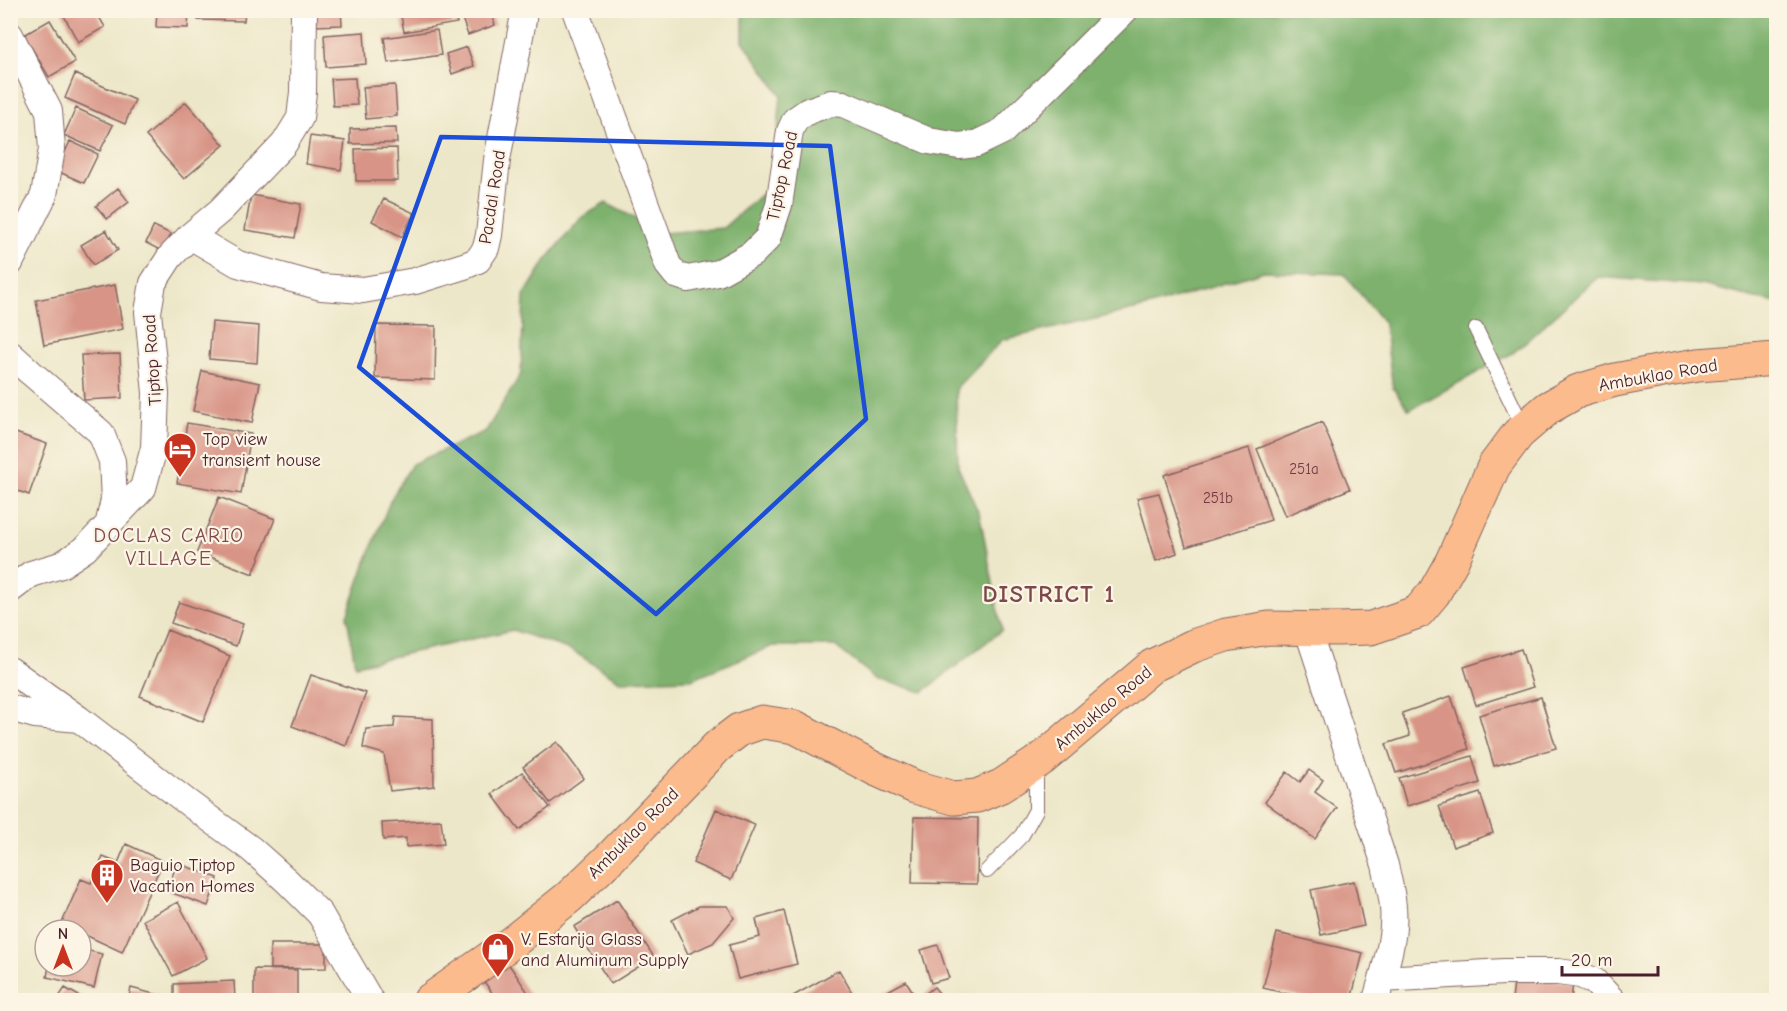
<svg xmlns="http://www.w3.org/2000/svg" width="1787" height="1011" font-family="'Comic Neue',sans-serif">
	<rect width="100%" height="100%" fill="#fcf5e5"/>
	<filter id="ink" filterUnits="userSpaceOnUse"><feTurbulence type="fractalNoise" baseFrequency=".0167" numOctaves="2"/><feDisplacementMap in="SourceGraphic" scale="12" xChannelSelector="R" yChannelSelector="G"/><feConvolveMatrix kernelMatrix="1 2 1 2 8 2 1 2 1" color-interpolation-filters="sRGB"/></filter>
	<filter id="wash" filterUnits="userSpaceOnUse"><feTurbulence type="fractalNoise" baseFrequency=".008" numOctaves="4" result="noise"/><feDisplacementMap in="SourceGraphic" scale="24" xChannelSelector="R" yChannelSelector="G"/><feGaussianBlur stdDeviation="1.35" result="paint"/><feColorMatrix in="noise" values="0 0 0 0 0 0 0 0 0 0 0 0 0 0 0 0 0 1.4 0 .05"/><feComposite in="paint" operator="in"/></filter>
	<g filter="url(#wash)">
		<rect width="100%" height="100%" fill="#ede7c9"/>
		<path fill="#7db16d" stroke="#64684c" stroke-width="1.5" d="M743,11H1776V303L1702,285L1598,277L1513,353L1409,410L1393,388L1384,323L1344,274L1264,271L1147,307L1002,340L956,388L958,467L980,516L1002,630L923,692L877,679L835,646H773L691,679L620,681L573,651L513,630L355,665L347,616L366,562L391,499L412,464L486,431L521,374L524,296L546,260L582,217L606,203L663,233L723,228L773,184L781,95L743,41Z"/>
		<g id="blocks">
			<path fill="#d89486" d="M61,10H95L105,27L78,42Z
				M157,10H189L188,28L156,27Z
				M198,10H245L244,21L198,20Z
				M312,10H341L342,25L313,26Z
				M400,10H455L457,23L404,32Z
				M467,10H491L495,25L468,35L460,13Z
				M50,20L75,62L49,77L24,35Z
				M437,30L441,55L388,63L384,38Z
				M364,32L366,64L326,67L324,35Z
				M467,47L474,66L452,74L446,54Z
				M75,74L135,100L125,124L65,98Z
				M355,78L357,105L333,106L331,79Z
				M395,85L397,116L366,119L363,87Z
				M186,102L224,145L184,179L146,136Z
				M76,108L113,125L100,151L64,135Z
				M396,128L397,143L350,144V129Z
				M310,136L345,141L341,170L306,164Z
				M70,141L98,154L84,183L57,171Z
				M397,148L398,181H356L355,149Z
				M118,188L129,202L107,219L96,206Z
				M251,195L301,204L295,238L245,230Z
				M384,199L414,213L402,237L372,221Z
				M154,226L171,234L162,251L146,243Z
				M106,230L118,250L93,265L81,245Z
				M115,285L123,329L44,345L36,300Z
				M212,322L259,326L257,363L209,359Z
				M376,325L436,326L435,380L375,378Z
				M120,354L122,398L84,400L81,355Z
				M202,371L260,383L252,423L193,411Z
				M1322,422L1350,489L1285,516L1257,449Z
				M187,423L251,434L241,494L177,483Z
				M10,431L47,444L29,495L10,488Z
				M1249,448L1271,520L1186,547L1164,475Z
				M1159,493L1177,553L1156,561L1137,498Z
				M219,497L275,519L253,574L197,552Z
				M179,602L243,624L236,646L171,623Z
				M167,630L230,656L203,722L140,696Z
				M1521,649L1533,687L1476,705L1464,667Z
				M311,675L366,693L346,746L292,726Z
				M1451,696L1469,749L1396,773L1386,744L1410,736L1402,713Z
				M1541,697L1556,748L1494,766L1479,715Z
				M395,717L433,719L434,786L390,791L384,754L363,748L366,729L394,727Z
				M557,742L584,778L550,803L523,767Z
				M1472,756L1480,783L1407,806L1399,778Z
				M1309,770L1323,780L1315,792L1337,808L1315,839L1265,802L1287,772L1300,782Z
				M522,772L550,807L519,830L492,794Z
				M1480,793L1493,833L1453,847L1439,806Z
				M716,809L755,825L731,880L693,863Z
				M914,817L978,818L977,884L912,883Z
				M441,820L444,844L406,847V838L383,840L382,823Z
				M126,844L163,861L122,952L81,933V930H73L61,925L81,879L91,883L103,857L118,863Z
				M177,863L218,878L208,906L167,891Z
				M1354,881L1364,926L1321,935L1311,890Z
				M617,900L654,957L611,984L574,927Z
				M178,902L207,958L173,976L143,920Z
				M699,906H728L734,918L713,943L688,954L672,920Z
				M784,911L797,964L738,979L729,945L760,937L756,919Z
				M1277,933L1363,953L1351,1000H1314L1263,988Z
				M270,944H326V968L270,969Z
				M938,945L949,978L931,983L921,950Z
				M81,949L102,954L94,988L47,977L49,966H81Z
				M508,963L533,1000H497L483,980Z
				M254,969L297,970V1000H254Z
				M839,970L854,996L846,1000H786Z
				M1515,975L1573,983L1571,1000H1512Z
				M234,981L235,1000H174V984Z
				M906,981L918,1000H877L875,998Z
				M934,987L945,1000H924L921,997Z
				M65,988L86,1000H57Z
				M131,988L166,997L165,1000H128Z"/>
		</g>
	</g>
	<g filter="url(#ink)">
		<use href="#blocks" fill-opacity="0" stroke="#836562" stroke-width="1.5"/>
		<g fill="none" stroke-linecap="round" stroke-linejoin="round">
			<defs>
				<path id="service" d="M1476,329L1524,429
					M987,871L1022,835L1036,810V766"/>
				<path id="minor" d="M575,10L668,265L676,275L688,279L718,273L752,254L768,238L779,205L790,131L795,120L808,111L831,103L843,104L929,141L959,146L976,144L1003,131L1125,10
					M10,35L49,111L52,149L44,195L10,263
					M190,236L238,264L321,287L363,290L415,281L467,265L478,260L486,248L489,235L497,160L523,20V10
					M10,354L30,372L101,433L112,461L114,500L108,526
					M10,590L31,574L61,565L85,549L143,488L154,448L156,393L148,312L153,283L170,257L190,236L221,210L284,144L300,118L303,92L304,10
					M1307,628L1385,865C1388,879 1392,893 1393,907C1396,939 1384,970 1376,1000
					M10,670L79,719L187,802L251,849L287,881L320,914L370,1000
					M10,708L35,715L79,719
					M1382,979L1504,972H1558L1580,975L1594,981L1612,1000"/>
				<path id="primary" d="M430,1000L514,941L569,897L611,857L718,746L739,730L762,722L795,727L875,769L915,787L954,798L977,796L1001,786L1042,759L1152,666L1193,646L1226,635L1269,628L1337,629L1371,628L1418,612L1434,593L1452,561L1494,466L1518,434L1548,408L1578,391L1615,380L1668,370L1698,365L1776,359"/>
			</defs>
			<use href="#service" stroke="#836562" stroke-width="16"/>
			<use href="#minor" stroke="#836562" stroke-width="28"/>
			<use href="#primary" stroke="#836562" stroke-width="35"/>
			<use href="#service" stroke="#fff" stroke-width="14"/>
			<use href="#minor" stroke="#fff" stroke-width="26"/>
			<use href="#primary" stroke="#fbbb8d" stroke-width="33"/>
		</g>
	</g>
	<path fill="none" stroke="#1d4ed8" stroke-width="4.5" stroke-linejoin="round" d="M441,137L830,146L866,419L656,614L359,367Z"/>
	<defs>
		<symbol id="hotel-pin" viewBox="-11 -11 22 30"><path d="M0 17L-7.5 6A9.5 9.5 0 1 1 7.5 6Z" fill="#c8321e" stroke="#fcf5e5"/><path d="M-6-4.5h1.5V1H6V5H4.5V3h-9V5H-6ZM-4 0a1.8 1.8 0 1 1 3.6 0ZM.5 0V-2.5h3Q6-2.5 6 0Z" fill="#fff"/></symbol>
		<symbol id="building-pin" viewBox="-11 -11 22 30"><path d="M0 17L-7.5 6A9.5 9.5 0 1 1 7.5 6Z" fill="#c8321e" stroke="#fcf5e5"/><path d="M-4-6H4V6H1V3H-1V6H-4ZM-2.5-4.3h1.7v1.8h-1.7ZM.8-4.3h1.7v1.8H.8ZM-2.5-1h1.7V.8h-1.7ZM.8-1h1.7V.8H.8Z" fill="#fff"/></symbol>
		<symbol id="shop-pin" viewBox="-11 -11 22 30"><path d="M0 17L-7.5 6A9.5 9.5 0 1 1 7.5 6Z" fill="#c8321e" stroke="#fcf5e5"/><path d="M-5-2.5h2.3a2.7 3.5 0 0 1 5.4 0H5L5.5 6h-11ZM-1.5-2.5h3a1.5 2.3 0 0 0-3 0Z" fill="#fff"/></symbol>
	</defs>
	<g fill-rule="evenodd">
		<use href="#hotel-pin" x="161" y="430" width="38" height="52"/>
		<use href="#building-pin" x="88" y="856" width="38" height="52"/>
		<use href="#shop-pin" x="479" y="930" width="38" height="52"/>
	</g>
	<g text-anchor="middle" stroke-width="4.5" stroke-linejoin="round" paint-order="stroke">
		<g font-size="15" fill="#6e3c42">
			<text x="1304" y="474">251a</text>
			<text x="1218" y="503">251b</text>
		</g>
		<g font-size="18" fill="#4a1f2b" stroke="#fcf5e5">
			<text transform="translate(782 176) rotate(-78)" y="6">Tiptop Road</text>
			<text transform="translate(492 197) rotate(-81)" y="6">Pacdal Road</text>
			<text transform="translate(152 360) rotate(-94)" y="6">Tiptop Road</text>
			<text transform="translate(1658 375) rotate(-10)" y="6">Ambuklao Road</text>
			<text transform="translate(1103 708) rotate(-40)" y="6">Ambuklao Road</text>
			<text transform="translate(633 833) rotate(-45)" y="6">Ambuklao Road</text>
		</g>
		<g font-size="18" fill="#4a1f2b" stroke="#fcf5e5" text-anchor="start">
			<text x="203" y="445">Top view<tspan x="203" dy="21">transient house</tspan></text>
			<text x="130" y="871">Baguio Tiptop<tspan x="130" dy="21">Vacation Homes</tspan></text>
			<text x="521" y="945">V. Estarija Glass<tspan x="521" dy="21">and Aluminum Supply</tspan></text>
		</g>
		<g font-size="20" letter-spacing="1.5" fill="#7c484b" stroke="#fcf5e5">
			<text x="169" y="542">DOCLAS CARIO<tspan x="169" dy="23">VILLAGE</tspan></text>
		</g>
		<g font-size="24" font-weight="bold" letter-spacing="1.5" fill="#7c484b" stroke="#fcf5e5">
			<text x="1049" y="602">DISTRICT 1</text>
		</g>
	</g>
	<rect width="1787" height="1011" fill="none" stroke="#fcf5e5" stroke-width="36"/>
	<g transform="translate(63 948)"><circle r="28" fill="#fcf5e5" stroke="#b59f9b" stroke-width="1.5"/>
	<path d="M0-4.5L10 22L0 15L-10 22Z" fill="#c8321e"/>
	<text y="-9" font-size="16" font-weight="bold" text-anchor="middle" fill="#4a1f2b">N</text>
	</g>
	<path d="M1562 966v9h96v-9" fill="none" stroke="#4a1f2b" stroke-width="3"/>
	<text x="1571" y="966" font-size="18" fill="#4a1f2b" stroke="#fcf5e5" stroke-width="4.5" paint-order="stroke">20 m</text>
</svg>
